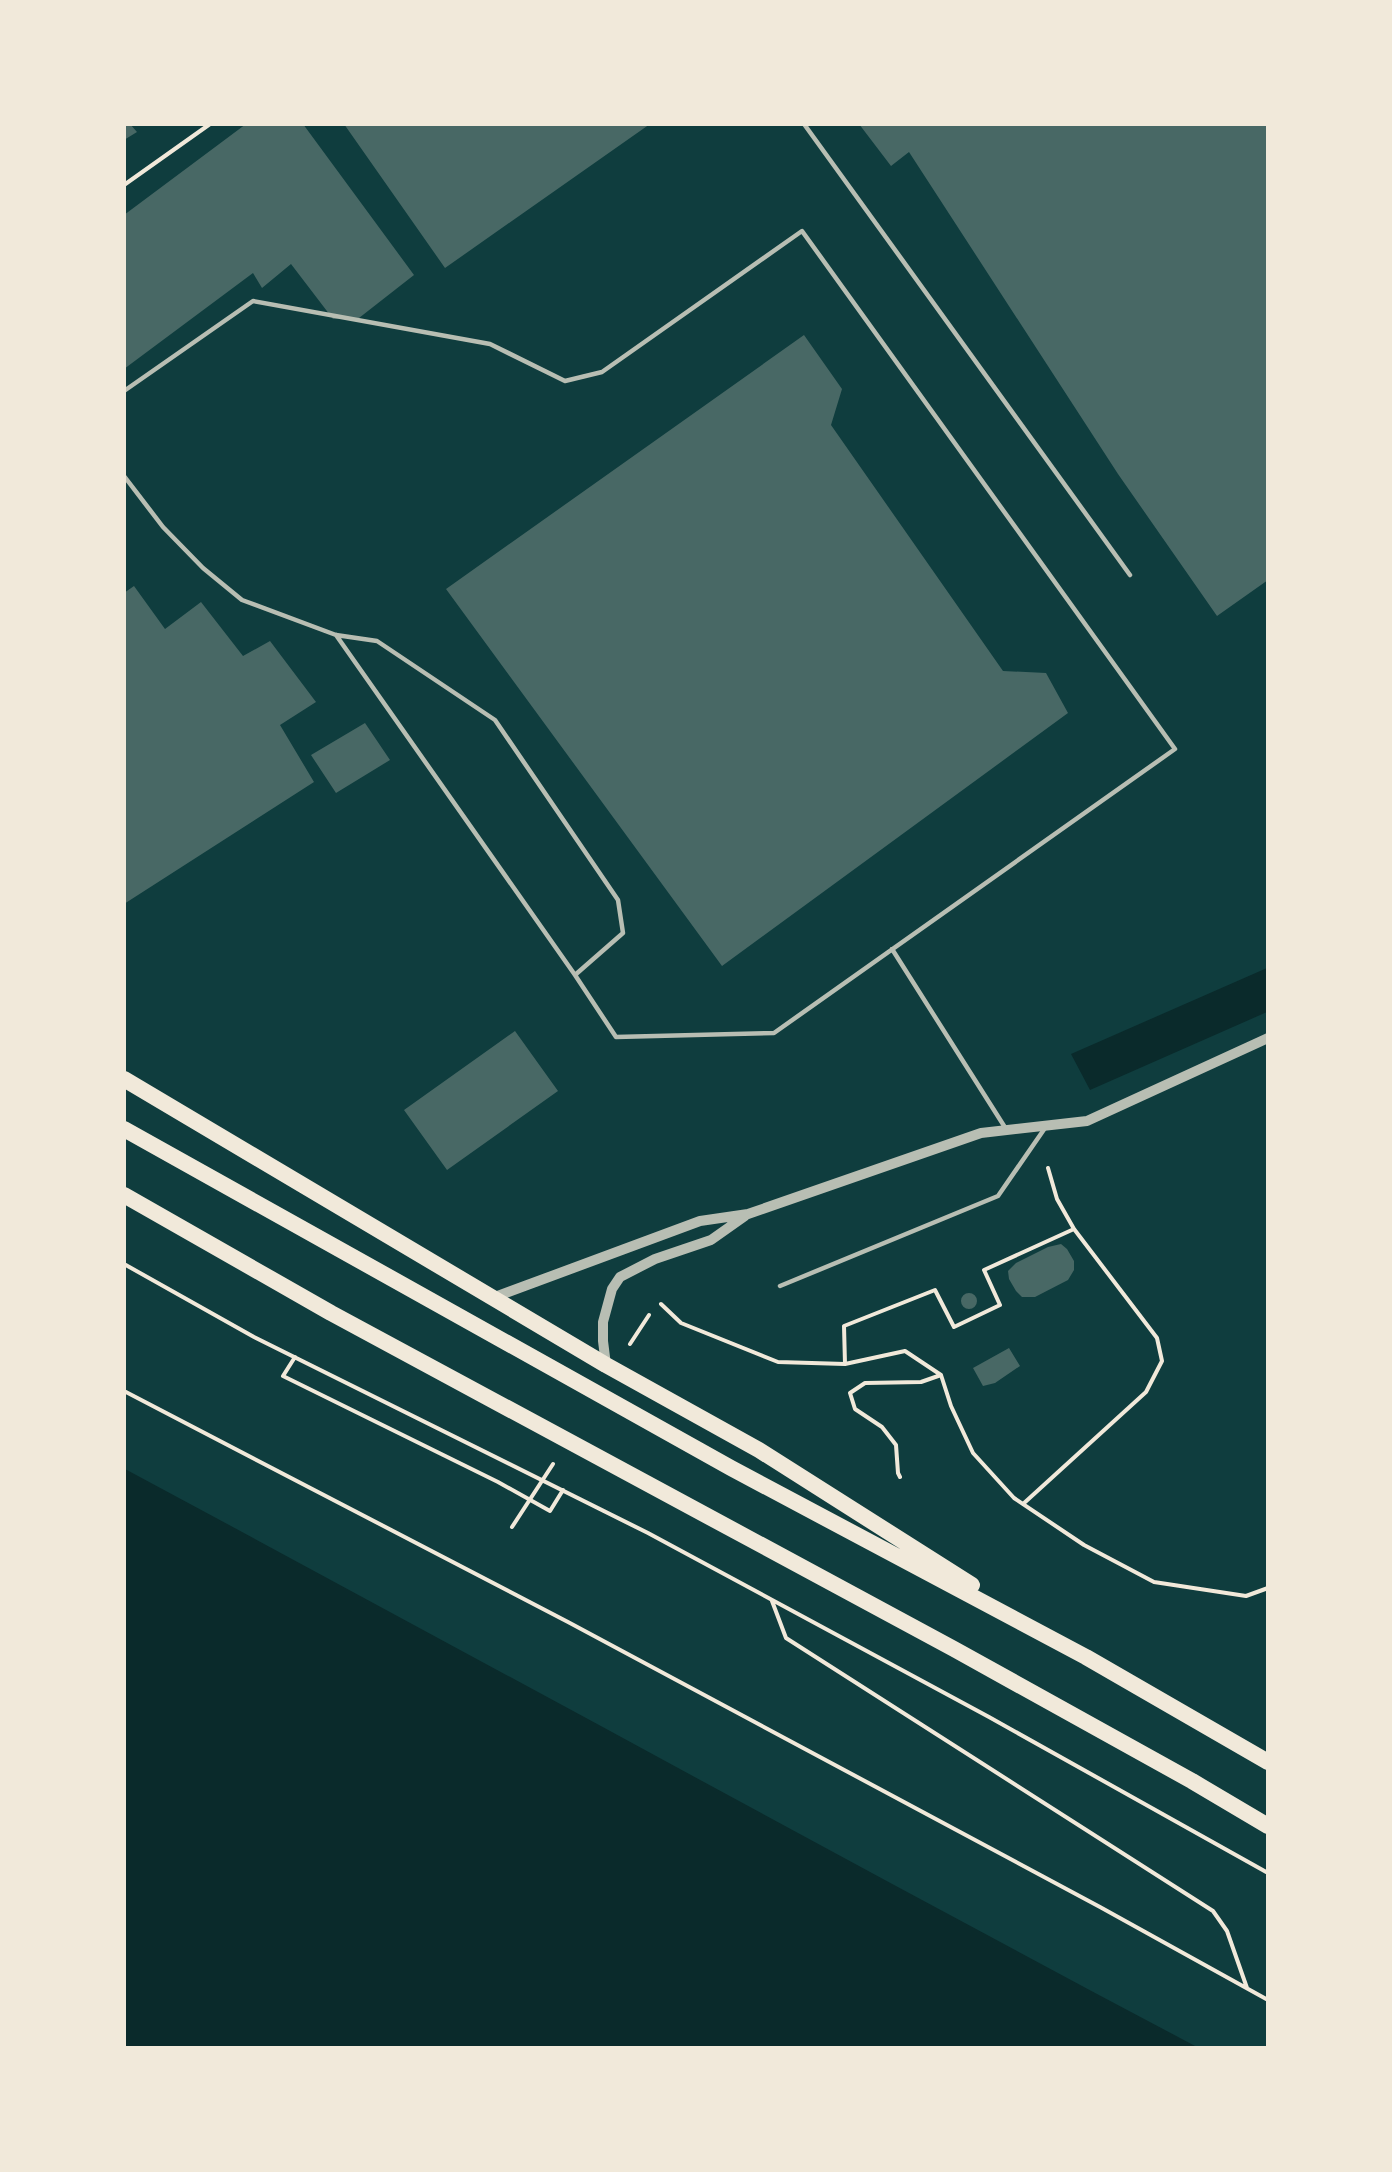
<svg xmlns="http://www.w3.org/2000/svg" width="1392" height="2172" font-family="'Noto Sans',sans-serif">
	<rect width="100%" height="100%" fill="#0f3d3e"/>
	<path fill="#0a2a2b" d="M1267,968V1012L1090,1090L1071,1054Z
		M125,1469C483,1661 839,1857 1197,2047H125Z"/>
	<path fill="#486865" d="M124,124H130L137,132L124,140Z
		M246,124H303L414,275L359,318L333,319L291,264L262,288L253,273L124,369V215Z
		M344,124H650L445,268Z
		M859,124H1268V580L1217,616L1118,474L909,152L891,166Z
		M804,335L842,389L831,425L1003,671L1046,673L1068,713L722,966L446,589Z
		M134,586L165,629L201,602L243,656L270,641L316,702L280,725L314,782L124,904V593Z
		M365,723L390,760L336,793L311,755Z
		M515,1031L558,1091L447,1170L404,1110Z
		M1061,1244L1067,1249L1074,1261V1270L1068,1280L1035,1297H1022L1016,1291L1009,1279L1008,1271L1016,1263L1048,1247Z
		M961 1301a8 8 0 1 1 16 0a8 8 0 1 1-16 0Z
		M1009,1348L1020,1366L995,1383L983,1386L973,1368Z"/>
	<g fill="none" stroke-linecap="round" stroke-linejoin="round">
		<path stroke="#f1e9da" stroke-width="4" d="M124,185L210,124
			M124,1264L254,1337L648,1533L989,1717L1268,1873
			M661,1304L681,1323L778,1362L845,1364L905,1351L941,1375L951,1406L973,1453L1014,1498L1084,1545L1154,1582L1246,1596L1268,1588
			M630,1344L649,1315
			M295,1357L283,1376L498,1482L550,1511L563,1490
			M845,1364L844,1326L935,1290L954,1327L1000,1305L984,1270L1074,1229
			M124,1391L568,1622L1100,1907L1268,2000
			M900,1477L898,1473L896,1445L882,1427L855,1409L850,1393L865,1383L921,1382L941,1375
			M1023,1504L1146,1392L1162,1361L1157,1338L1074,1229L1057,1199L1048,1168
			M512,1527L553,1464
			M772,1601L786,1638L1213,1911L1227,1931L1247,1988"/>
		<path stroke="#b8beb3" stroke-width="4.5" d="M804,124L1130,575
			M124,391L253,301L490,344L565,381L602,372L802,231L1175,749L774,1033L616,1037L575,975L336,635
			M124,476L163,527L203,568L242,600L336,635L377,641L495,720L618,900L623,933L575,975
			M892,949L1006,1129
			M780,1286L998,1196L1045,1128"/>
		<path stroke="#b8beb3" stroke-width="10" d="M495,1297L700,1221L748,1214L981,1133L1087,1121L1268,1038
			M606,1365L603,1341V1322L612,1289L620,1277L655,1259L711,1240L745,1216"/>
		<path stroke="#f1e9da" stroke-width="16" d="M124,1079L606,1365L759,1450L972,1585
			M124,1129L731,1468L1086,1657L1268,1762
			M124,1195L331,1313L954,1649L1192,1781L1268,1826"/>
	</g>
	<rect width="1392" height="2172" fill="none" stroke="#f1e9da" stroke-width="252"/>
</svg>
